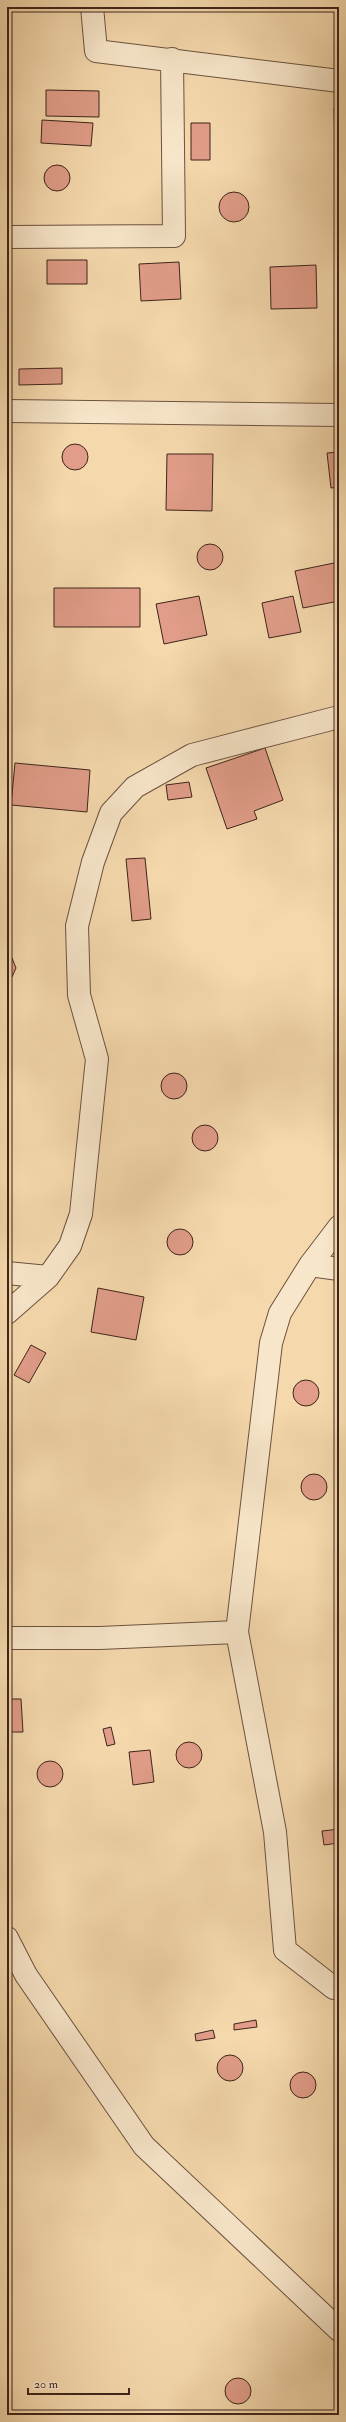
<svg xmlns="http://www.w3.org/2000/svg" width="346" height="2422" font-family="'IM FELL Double Pica',serif">
	<rect width="100%" height="100%" fill="#f5d9ad"/>
	<filter id="stains"><feTurbulence type="fractalNoise" baseFrequency=".005" numOctaves="4"/><feColorMatrix values="0 0 0 0 .2 0 0 0 0 .09 0 0 0 0 .02 0 0 0 .5 -.17"/></filter>
	<radialGradient id="worn" r=".72"><stop offset=".6" stop-color="#630" stop-opacity="0"/><stop offset="1" stop-color="#630" stop-opacity=".3"/></radialGradient>
	<path fill="#e19d89" stroke="#3e251a" d="M46,90L99,91V117L46,116Z
		M334,108H339V141H335Z
		M42,120L93,123L91,146L41,143Z
		M191,123H210V160H191Z
		M7,145L11,155L7,164Z
		M44 178a13 13 0 1 1 26 0a13 13 0 1 1-26 0Z
		M219 207a15 15 0 1 1 30 0a15 15 0 1 1-30 0Z
		M47,260H87V284H47Z
		M179,262L181,299L141,301L139,264Z
		M316,265L317,308L271,309L270,267Z
		M62,368V384L19,385V369Z
		M62 457a13 13 0 1 1 26 0a13 13 0 1 1-26 0Z
		M339,452V487L331,488L327,453Z
		M167,454H213L212,511L166,510Z
		M197 557a13 13 0 1 1 26 0a13 13 0 1 1-26 0Z
		M339,562V601L303,608L295,571Z
		M54,588H140V627H54Z
		M199,596L207,635L164,644L156,604Z
		M293,596L301,632L269,638L262,603Z
		M265,748L283,800L254,811L257,819L227,829L206,768Z
		M15,763L90,770L87,812L11,805Z
		M189,782L192,797L168,800L166,785Z
		M145,858L151,919L132,921L126,859Z
		M7,955L12,958L16,968L12,977L7,980Z
		M161 1086a13 13 0 1 1 26 0a13 13 0 1 1-26 0Z
		M192 1138a13 13 0 1 1 26 0a13 13 0 1 1-26 0Z
		M167 1242a13 13 0 1 1 26 0a13 13 0 1 1-26 0Z
		M98,1288L144,1297L136,1340L91,1332Z
		M31,1345L46,1353L29,1383L14,1375Z
		M293 1393a13 13 0 1 1 26 0a13 13 0 1 1-26 0Z
		M301 1487a13 13 0 1 1 26 0a13 13 0 1 1-26 0Z
		M7,1699H21L23,1732H7Z
		M111,1727L115,1744L107,1746L103,1729Z
		M176 1755a13 13 0 1 1 26 0a13 13 0 1 1-26 0Z
		M150,1750L154,1782L133,1785L129,1752Z
		M37 1774a13 13 0 1 1 26 0a13 13 0 1 1-26 0Z
		M339,1829V1843L324,1845L322,1831Z
		M256,2020L257,2027L234,2030V2024Z
		M213,2030L215,2038L196,2041L195,2034Z
		M217 2068a13 13 0 1 1 26 0a13 13 0 1 1-26 0Z
		M290 2085a13 13 0 1 1 26 0a13 13 0 1 1-26 0Z
		M225 2391a13 13 0 1 1 26 0a13 13 0 1 1-26 0Z"/>
	<g fill="none" stroke-linecap="round" stroke-linejoin="round">
		<defs>
			<path id="street" d="M92,7L96,51L339,81
				M7,237L174,236L172,59
				M7,411L339,415
				M339,1227L310,1265L280,1313L271,1343L237,1632L275,1832L285,1950L334,1988L339,1987
				M310,1265L339,1269
				M7,1273L48,1277
				M7,1313L48,1277L70,1246L81,1214L97,1059L79,995L77,926L93,862L111,813L135,787L192,755L339,717
				M7,1638H100L237,1632
				M7,1938L26,1975L144,2146L339,2330"/>
		</defs>
		<use href="#street" stroke="#6c523f" stroke-width="24"/>
		<use href="#street" stroke="#f8e6ca" stroke-width="22"/>
	</g>
	<rect width="346" height="2422" fill="none" stroke="#f5d9ad" stroke-width="24"/>
	<rect x="8" y="8" width="330" height="2406" fill="none" stroke="#3e251a" stroke-width="2"/>
	<rect x="12" y="12" width="322" height="2398" fill="none" stroke="#3e251a"/>
	<path d="M28 2388v6h101v-6" fill="none" stroke="#3e251a" stroke-width="2"/>
	<text x="34" y="2388" font-size="12" fill="#3e251a" stroke="#f8e6ca" stroke-width="3" paint-order="stroke">20 m</text>
	<rect width="100%" height="100%" filter="url(#stains)"/>
	<rect width="100%" height="100%" fill="url(#worn)"/>
</svg>
